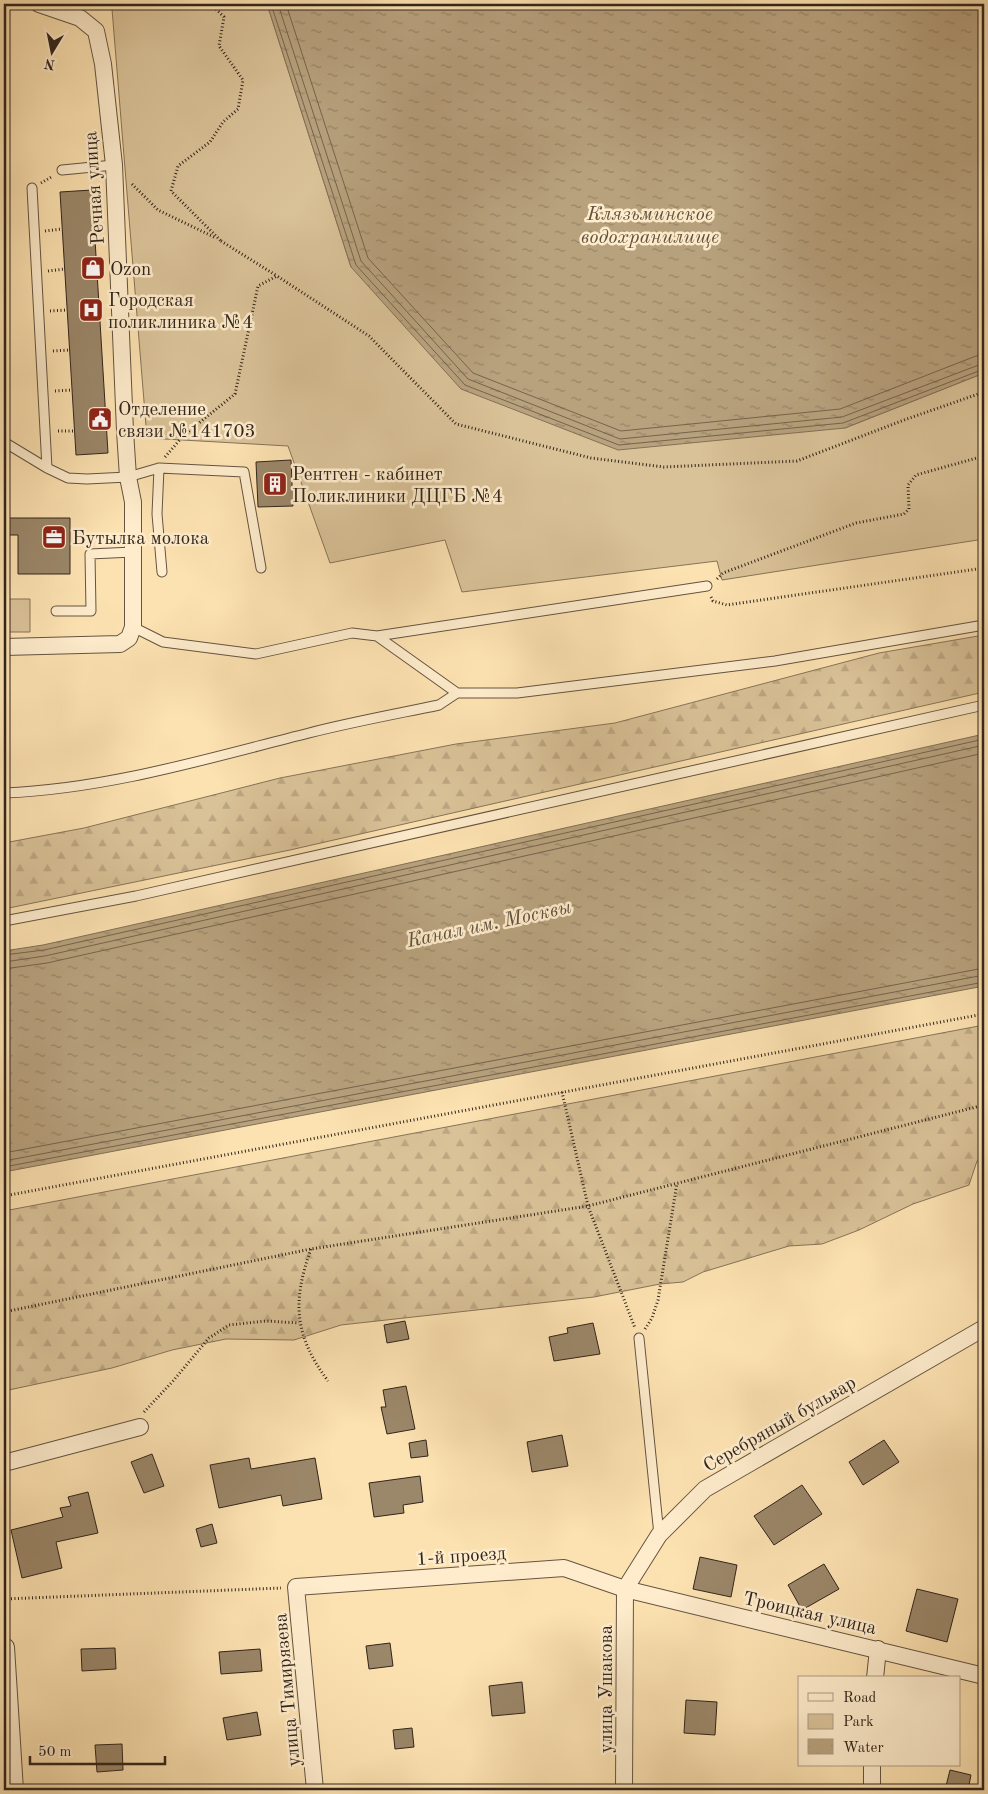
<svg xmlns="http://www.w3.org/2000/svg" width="988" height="1794" font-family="'Old Standard TT',serif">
	<defs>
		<pattern id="forest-firs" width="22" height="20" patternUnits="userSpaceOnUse" patternTransform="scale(1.25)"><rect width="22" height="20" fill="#dac298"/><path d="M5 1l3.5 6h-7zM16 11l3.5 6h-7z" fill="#bca782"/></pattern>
		<pattern id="water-ripples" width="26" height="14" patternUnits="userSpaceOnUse" patternTransform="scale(1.25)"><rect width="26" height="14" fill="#b8a27e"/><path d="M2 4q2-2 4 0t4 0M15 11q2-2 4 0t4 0" fill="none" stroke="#968466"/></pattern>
	</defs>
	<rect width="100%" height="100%" fill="#fde2b1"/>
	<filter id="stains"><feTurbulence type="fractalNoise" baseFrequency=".004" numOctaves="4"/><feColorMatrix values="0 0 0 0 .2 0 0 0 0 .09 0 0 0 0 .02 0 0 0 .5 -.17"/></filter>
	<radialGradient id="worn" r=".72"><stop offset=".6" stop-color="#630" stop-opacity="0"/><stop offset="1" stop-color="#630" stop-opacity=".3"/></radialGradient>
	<path fill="url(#forest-firs)" stroke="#86745a" d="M984,635V692L290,850L4,909V843L84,828L280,778L456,744L615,723L879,653Z
		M984,1025V1160L977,1161L969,1185L913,1204L859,1230L822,1244L789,1246L703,1272L683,1282L660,1284L594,1297L341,1325L294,1340L226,1339L172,1350L112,1368L4,1391V1211Z"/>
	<path fill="#dac298" stroke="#86745a" d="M106,4H263L268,7L351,267L845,428L984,373V539L722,580L717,561L462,592L445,540L330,563L288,446L147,438L112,9Z
		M4,599H30V632H4Z"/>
	<path fill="url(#water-ripples)" stroke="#827057" d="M263,4H984V373L845,428L618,450L461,389L351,267L268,7Z
		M984,734V986L4,1172V951L43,945Z"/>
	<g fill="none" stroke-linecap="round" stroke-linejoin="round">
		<path stroke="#74644d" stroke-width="1" d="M271,4L356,265L465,385L619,445L843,423L984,369
			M278,4L361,261L468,379L620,439L842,417L984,363
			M286,4L368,258L473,373L621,431L840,409L976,356L984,355
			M4,955L44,950L984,739
			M4,962L45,956L984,745
			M4,969L47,963L984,753
			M4,1153L984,968
			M4,1161L984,975
			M4,1167L984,982"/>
	</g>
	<path fill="#9b8769" stroke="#31251c" d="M92,190L108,453L76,455L60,192Z
		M291,460L293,506L258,507L256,462Z
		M4,518H70V574H18V535H4Z
		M405,1321L409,1339L387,1343L384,1325Z
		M593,1323L600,1354L554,1361L549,1337L568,1333L567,1328Z
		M406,1386L415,1429L387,1434L381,1407H386L383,1390Z
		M562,1435L568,1466L532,1472L527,1442Z
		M426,1440L428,1456L411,1458L409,1443Z
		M884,1440L899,1462L863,1485L849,1462Z
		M152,1454L164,1486L144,1493L131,1462Z
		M249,1458L251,1469L315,1458L322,1499L283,1506L281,1495L219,1508L210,1465Z
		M420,1476L423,1502L403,1505L404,1513L374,1517L369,1483Z
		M802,1485L822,1514L774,1545L754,1516Z
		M88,1492L98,1533L56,1542L62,1568L22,1578L11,1530L63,1517L60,1508L71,1506L68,1497Z
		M212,1524L217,1543L201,1547L196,1529Z
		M700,1557L737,1565L731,1597L693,1589Z
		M824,1564L839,1589L802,1610L788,1585Z
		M917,1589L958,1599L947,1642L906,1631Z
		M390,1643L393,1666L369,1669L366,1646Z
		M115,1648L116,1669L82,1671L81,1649Z
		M260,1649L262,1671L221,1674L219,1652Z
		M522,1682L525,1713L492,1716L489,1686Z
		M686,1700L717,1702L715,1735L684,1733Z
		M257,1712L261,1735L227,1740L223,1718Z
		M412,1728L414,1747L395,1749L393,1730Z
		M122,1744L123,1770L97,1772L95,1745Z
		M950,1770L971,1775L968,1790H945Z"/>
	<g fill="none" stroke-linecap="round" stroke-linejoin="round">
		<defs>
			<path id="service" d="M62,170L114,165
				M32,188L47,468L68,478L87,479L128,477L159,468L244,472L261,568
				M4,442L47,468
				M159,468L157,514L162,572
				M56,611H91L90,554L133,552
				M133,627L163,642L256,654L352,633L377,636L457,693
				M377,636L707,586
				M4,793C108,789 209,758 309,733C352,722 396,714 439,705L457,693H517L775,661L984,625
				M4,921L136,896L984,705
				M639,1338L659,1535"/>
			<path id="minor" d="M4,647L120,644L129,638L133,627V502L128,477L125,431L114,165L103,64L96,31L80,18L39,4
				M4,1463L140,1427
				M625,1589L659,1535L705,1489L984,1328
				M6,1647L15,1790
				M875,1678L878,1649
				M315,1790L296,1587L564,1568L625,1589L984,1676
				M624,1790L625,1589
				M872,1790V1765"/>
		</defs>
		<use href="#service" stroke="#645441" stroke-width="11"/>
		<use href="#minor" stroke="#645441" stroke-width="18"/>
		<path stroke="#31251c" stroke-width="3" stroke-dasharray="1 2.5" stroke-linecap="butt" d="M211,4L224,17L219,46L243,80L238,109L223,122L210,142L178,166L171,191L222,242
			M41,183L53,176
			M132,184L158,210L216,238
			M45,231L62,229
			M221,241L277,276
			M48,271L65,269
			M50,311L67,310
			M53,351L70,350
			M55,391L72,390
			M58,431H74
			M165,457L184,435L235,394L258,286L277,276L369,336L456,424L591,458L664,467L797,461L904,420L984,392
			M717,579L723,573L856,523L904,514L909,509L908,485L916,475L984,456
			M711,597L713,601L727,605L984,568
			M562,1092L588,1206L635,1328
			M4,1196L984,1014
			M311,1249C292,1302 294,1335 328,1381
			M4,1312L311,1249L588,1206L984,1105
			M645,1329L652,1318L658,1300L677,1183
			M144,1412L173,1381L209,1338L229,1325L266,1321L299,1323
			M4,1599L281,1588"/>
		<use href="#service" stroke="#feeccc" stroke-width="9"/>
		<use href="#minor" stroke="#feeccc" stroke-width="16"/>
	</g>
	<defs>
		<symbol id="shop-square" viewBox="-11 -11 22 22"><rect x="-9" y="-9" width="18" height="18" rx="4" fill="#8f2418" stroke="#feeccc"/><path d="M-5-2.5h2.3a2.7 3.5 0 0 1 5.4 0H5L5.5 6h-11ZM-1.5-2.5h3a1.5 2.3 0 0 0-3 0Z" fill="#fff"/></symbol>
		<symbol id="hospital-square" viewBox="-11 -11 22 22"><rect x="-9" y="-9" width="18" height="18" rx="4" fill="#8f2418" stroke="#feeccc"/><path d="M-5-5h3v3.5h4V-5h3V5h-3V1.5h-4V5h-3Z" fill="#fff"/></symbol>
		<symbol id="civic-square" viewBox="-11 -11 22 22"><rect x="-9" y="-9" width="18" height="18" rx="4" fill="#8f2418" stroke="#feeccc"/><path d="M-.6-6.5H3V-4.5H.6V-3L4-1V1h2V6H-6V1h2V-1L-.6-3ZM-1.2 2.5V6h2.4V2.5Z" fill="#fff"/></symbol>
		<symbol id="building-square" viewBox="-11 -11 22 22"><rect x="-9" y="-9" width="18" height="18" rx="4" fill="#8f2418" stroke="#feeccc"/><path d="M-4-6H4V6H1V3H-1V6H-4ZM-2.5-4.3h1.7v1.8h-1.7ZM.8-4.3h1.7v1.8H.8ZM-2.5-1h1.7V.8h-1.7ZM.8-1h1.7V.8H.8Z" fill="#fff"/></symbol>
		<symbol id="office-square" viewBox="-11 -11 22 22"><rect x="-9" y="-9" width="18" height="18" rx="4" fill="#8f2418" stroke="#feeccc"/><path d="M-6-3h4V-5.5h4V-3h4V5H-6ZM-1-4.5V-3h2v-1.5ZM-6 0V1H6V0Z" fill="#fff"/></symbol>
	</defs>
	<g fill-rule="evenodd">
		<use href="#shop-square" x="79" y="254" width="28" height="28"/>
		<use href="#hospital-square" x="77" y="296" width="28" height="28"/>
		<use href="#civic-square" x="86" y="405" width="28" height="28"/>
		<use href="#building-square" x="261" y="470" width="28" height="28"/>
		<use href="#office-square" x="40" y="523" width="28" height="28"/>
	</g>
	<g text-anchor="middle" stroke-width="5" stroke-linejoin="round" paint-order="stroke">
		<g font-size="19" fill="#31251c" stroke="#feeccc">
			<text transform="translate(93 188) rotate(-94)" y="7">Речная улица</text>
			<text transform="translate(779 1423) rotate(-30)" y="7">Серебряный бульвар</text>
			<text transform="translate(461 1555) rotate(-4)" y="7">1-й проезд</text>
			<text transform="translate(810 1612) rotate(13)" y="7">Троицкая улица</text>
			<text transform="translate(605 1689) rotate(-90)" y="7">улица Ушакова</text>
			<text transform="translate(286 1690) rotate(-95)" y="7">улица Тимирязева</text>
		</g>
		<g font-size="19" fill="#31251c" stroke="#feeccc" text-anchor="start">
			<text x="110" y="275">Ozon</text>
			<text x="108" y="306">Городская<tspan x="108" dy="22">поликлиника №4</tspan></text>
			<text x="118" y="415">Отделение<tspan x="118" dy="22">связи №141703</tspan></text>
			<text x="292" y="480">Рентген - кабинет<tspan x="292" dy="22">Поликлиники ДЦГБ №4</tspan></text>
			<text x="72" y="544">Бутылка молока</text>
		</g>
		<g font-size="20" font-style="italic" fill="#60513e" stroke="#feeccc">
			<text x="650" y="220">Клязьминское<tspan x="650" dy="23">водохранилище</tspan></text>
			<text transform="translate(489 923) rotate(-12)" y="7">Канал им. Москвы</text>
		</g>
	</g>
	<rect width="988" height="1794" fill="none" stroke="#fde2b1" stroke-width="20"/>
	<rect x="5" y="5" width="978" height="1784" fill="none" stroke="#31251c" stroke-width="2.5"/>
	<rect x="10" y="10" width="968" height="1774" fill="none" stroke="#31251c"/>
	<rect x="798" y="1676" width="162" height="90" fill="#feeccc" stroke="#ac9c86"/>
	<rect x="808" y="1693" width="25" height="8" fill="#feeccc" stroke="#ac9c86"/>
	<text x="843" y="1702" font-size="15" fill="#31251c">Road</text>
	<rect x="808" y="1714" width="25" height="15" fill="#dac298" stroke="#ac9c86"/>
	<text x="843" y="1726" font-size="15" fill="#31251c">Park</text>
	<rect x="808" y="1739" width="25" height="15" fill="url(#water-ripples)" stroke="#ac9c86"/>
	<text x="843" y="1752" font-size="15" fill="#31251c">Water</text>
	<g transform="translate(52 52) rotate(190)" stroke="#feeccc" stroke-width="4" paint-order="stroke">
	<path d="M0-4L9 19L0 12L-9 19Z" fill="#31251c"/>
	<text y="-8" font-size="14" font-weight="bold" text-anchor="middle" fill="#31251c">N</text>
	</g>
	<path d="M30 1756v8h135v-8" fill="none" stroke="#31251c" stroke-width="2.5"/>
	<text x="38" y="1756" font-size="15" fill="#31251c" stroke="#feeccc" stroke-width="4" paint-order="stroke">50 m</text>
	<rect width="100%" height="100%" filter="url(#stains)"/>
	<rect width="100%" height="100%" fill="url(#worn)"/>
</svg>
